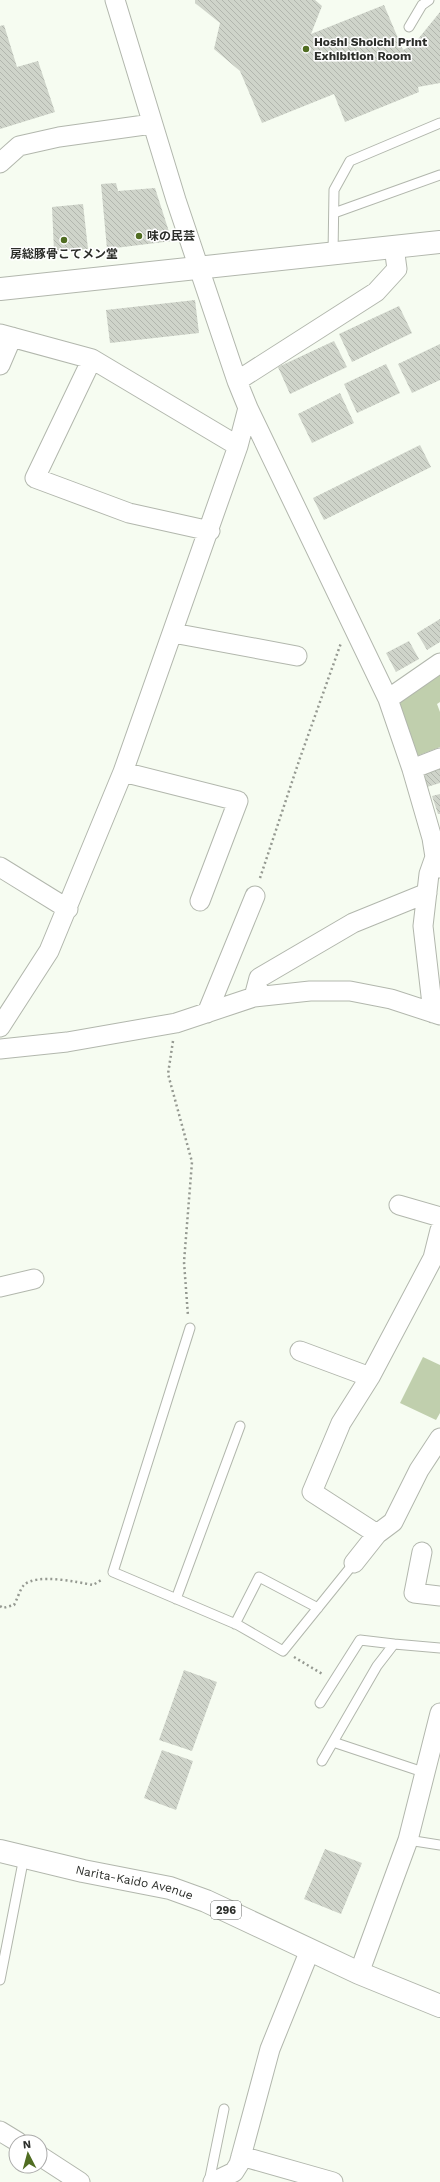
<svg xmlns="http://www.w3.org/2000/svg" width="440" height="2182" font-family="'Work Sans','Noto Sans JP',sans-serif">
	<defs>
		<pattern id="building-back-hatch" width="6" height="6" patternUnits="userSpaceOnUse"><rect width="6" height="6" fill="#cfd4ca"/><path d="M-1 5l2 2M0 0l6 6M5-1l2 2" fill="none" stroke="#b2b6ae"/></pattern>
	</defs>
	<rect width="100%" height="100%" fill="#f6fcf1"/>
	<path fill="#c0cfad" d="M438,673L440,676V702L437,704L440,712V747L417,756L398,699Z
		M423,1357L440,1365V1413L436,1420L400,1403Z"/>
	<path fill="url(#building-back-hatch)" d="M195,0H315L322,6L311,34L384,5L403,50L414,44L440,12V83L418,87L419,92L345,122L334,94L262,123L240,71L214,49L220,23L195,3Z
		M4,25L17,67L38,61L55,112L0,129V26Z
		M116,183L118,191L155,188L172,241L107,249L101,184Z
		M83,204L88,249L54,251L52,207Z
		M195,300L199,333L110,343L106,310Z
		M399,306L412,333L352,362L339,334Z
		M334,341L347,367L290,394L278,367Z
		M440,344V380L412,393L398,364Z
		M386,364L400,393L357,413L344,384Z
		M340,393L354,423L312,443L298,414Z
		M420,445L431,467L324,520L313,498Z
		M440,619V642L427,650L417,633Z
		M409,641L419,659L396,672L386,653Z
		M440,765V783L427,787L422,772Z
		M440,794V814H438L432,796Z
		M184,1670L217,1682L192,1751L159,1740Z
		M162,1750L193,1761L176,1810L144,1798Z
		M325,1849L362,1863L341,1914L304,1899Z"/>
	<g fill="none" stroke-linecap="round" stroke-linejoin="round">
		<defs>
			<path id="lane" d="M409,27L422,5L429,0
				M334,213L440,175
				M333,254L334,190L350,161L440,123
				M190,1328L113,1572L238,1625L283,1651L354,1563
				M176,1599L240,1426
				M235,1624L259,1577L318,1608
				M320,1703L360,1640L394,1644
				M333,1742L426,1773
				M322,1761L377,1666L394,1644L440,1648
				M408,1840L440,1845
				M0,1980L24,1857
				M209,2182L224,2109"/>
			<path id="street" d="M0,163L19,146L59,137L152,124
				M0,334L92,359L238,446
				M92,359L35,478L129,513L210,531
				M0,365L12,337
				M237,381L376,292L397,269L394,247
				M248,408L388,699L412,769L432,838L435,857L440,868
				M173,633L297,656
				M388,699L440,663
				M412,769L440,758
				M123,772L238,801L200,901
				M0,867L68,909
				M254,997L259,978L353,923L427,893
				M207,1013L255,896
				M433,1013L423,926L429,874L435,857
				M0,1027L49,951L123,772L238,446L248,408L237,381L176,200L115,0
				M0,1049L67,1042L176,1023L254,997L310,991H350L391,999L440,1015
				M399,1205L440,1217
				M0,1287L34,1279
				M300,1351L370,1377
				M377,1534L312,1492L341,1423L370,1377L433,1258L440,1230
				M422,1552L414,1593L440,1596
				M354,1563L377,1534L393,1522L419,1470L440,1438
				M359,1973L408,1840L440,1713
				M0,2131L18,2142
				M40,2156L80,2182
				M241,2156L333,2182
				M213,2182L234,2172L239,2164L270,2049L310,1950"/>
			<path id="secondary" d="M0,289L440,242"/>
			<g id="highway">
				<path id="s1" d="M0,1851L83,1871L170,1888L206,1901L359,1973L440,2006"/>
			</g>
		</defs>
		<use href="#lane" stroke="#b2b7ad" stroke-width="11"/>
		<use href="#street" stroke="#b2b7ad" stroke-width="21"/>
		<use href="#secondary" stroke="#b2b7ad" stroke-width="24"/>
		<use href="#highway" stroke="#b2b7ad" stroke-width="24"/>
		<path stroke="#959991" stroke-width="2.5" stroke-dasharray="2 3" stroke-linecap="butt" d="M260,878L300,758L341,643
			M173,1041L168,1074L192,1162L184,1262L188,1316
			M0,1606L3,1608L14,1605C17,1600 20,1589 24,1585C37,1573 77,1582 93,1585L103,1579
			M294,1657L324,1675"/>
		<use href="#lane" stroke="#fff" stroke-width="9"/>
		<use href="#street" stroke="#fff" stroke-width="19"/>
		<use href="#secondary" stroke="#fff" stroke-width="22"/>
		<use href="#highway" stroke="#fff" stroke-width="22"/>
	</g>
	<g fill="#506d22" stroke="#fff" stroke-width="1.5">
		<circle cx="306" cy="49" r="4"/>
		<circle cx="139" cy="236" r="4"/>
		<circle cx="64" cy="240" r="4"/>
	</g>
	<g text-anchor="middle" stroke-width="3" stroke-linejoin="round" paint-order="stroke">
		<rect fill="#fff" stroke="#6b6d6a" stroke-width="1" x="211" y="1901" width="30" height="18" rx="3"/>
		<g font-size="11" font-weight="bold" fill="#2c2e2a">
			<text x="226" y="1914">296</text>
		</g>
		<g font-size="12" font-weight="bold" fill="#2c2e2a" stroke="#fff" text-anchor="start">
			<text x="314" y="46">Hoshi Shoichi Print<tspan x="314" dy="14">Exhibition Room</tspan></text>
			<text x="147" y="240">味の民芸</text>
			<text x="64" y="258" text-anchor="middle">房総豚骨こてメン堂</text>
		</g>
		<g font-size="12" fill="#2c2e2a" stroke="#fff">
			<text dy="4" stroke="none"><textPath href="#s1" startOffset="138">Narita-Kaido Avenue</textPath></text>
		</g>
	</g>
	<g transform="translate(28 2154) rotate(354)"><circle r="19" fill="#ffffff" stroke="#ababaa"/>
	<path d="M0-3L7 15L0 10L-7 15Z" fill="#506d22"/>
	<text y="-6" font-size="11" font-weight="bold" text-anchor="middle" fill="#2c2e2a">N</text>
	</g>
</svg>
